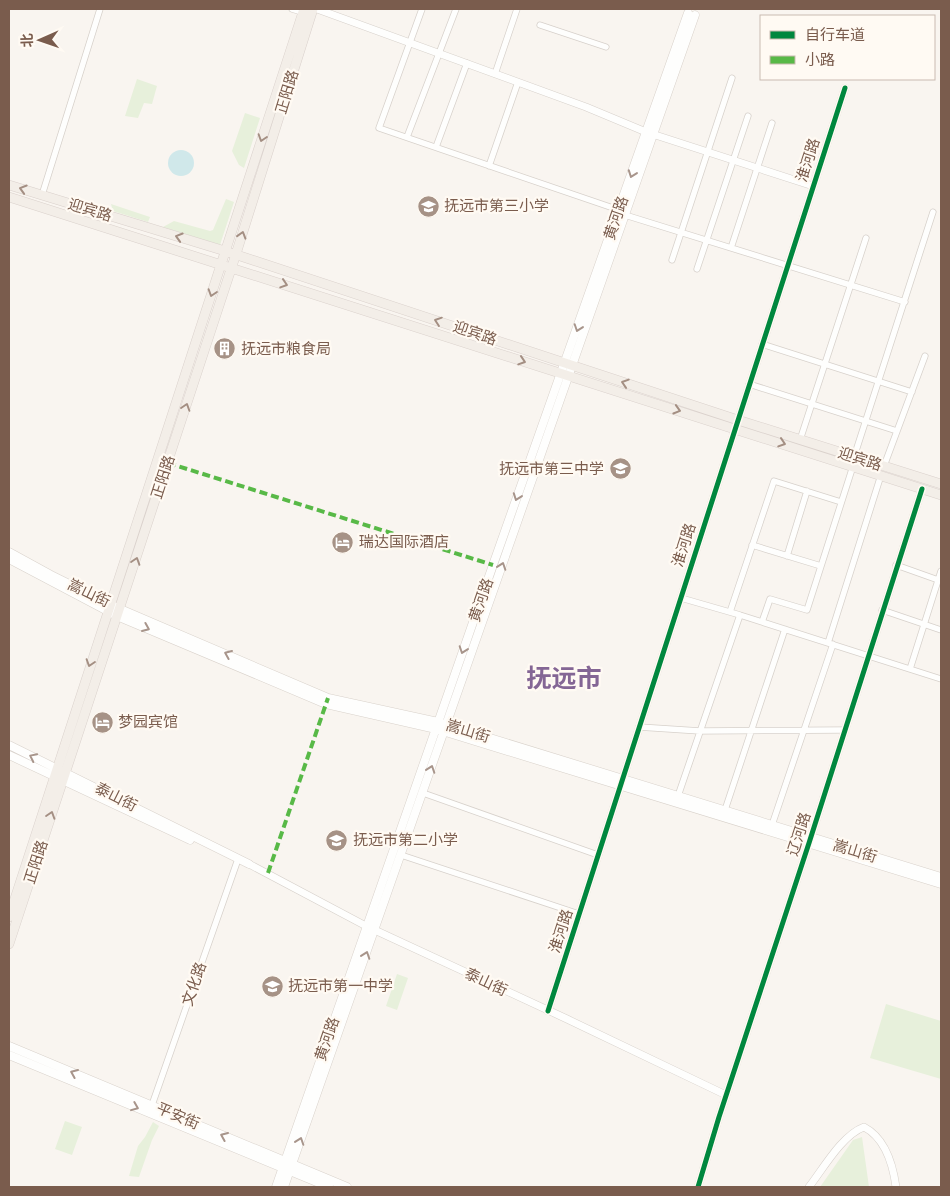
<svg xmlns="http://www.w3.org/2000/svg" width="950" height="1196" font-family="'Fira Sans','Noto Sans SC',sans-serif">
	<rect width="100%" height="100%" fill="#f9f5f0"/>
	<path fill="#e7f0db" d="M137,79L157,86L152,104L144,103L138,118L125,116Z
		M245,113L260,118L244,168L239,165L232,151Z
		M226,199L234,202L220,245L163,227L174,221L210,231L213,230Z
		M111,204L150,217L148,222L113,211Z
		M397,974L408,978L397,1010L386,1006Z
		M886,1004L941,1021V1079L870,1058Z
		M65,1121L82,1127L72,1155L55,1149Z
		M153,1122L159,1126L152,1140L139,1177L129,1176L138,1146L145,1137Z
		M862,1137L869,1187H820L853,1140Z"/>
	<path fill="#d0e8ea" d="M168 163a13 13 0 1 1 26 0a13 13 0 1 1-26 0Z"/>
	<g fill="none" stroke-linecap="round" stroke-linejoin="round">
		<defs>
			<path id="minor" d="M292,9L305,13
				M422,9L379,128L619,210
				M540,25L606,47
				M495,74L517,9
				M407,137L456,9
				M436,147L467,63
				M489,166L518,82
				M42,195L100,9
				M625,215L905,302
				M731,248L772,123
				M672,260L732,78
				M697,269L748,116
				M762,344L912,392
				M749,384L897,431
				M800,440L866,238
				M854,457L933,212
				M884,466L925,356
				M752,545L821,566
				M787,556L807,491
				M896,565L941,581
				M681,598L740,615L941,679
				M882,610L941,630
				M730,612L774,481L841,502
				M762,622L770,599L807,610L853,466
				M828,643L881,475
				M910,669L941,571
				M639,727L700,731L845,730
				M423,793L598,855
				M678,796L740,615
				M725,810L785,629
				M772,825L833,644
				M401,855L579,914
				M152,1105L237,862"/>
			<path id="tertiary" d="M317,9L586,107L646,132L813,186
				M249,864L366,926L567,1019L726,1095
				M548,1011L845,88
				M698,1187L719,1117L809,843L922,489
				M809,1187C823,1169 842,1135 864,1127C885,1138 893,1165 896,1187"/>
			<path id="secondary" d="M9,552L51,575L120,609L328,698L438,722L941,877
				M9,559L117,616L326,704L436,729L941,884
				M9,745L249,864
				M9,755L190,840
				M9,1046L347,1187
				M9,1055L329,1187
				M276,1187L493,565L688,13
				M284,1187L695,15"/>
			<path id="primary" d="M9,185L225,251L738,420L941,484
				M9,197L941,495
				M9,917L304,9
				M9,944L236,254L313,9"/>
		</defs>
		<use href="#minor" stroke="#d7d1cb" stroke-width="7"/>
		<use href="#tertiary" stroke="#d7d1cb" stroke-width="8"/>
		<use href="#secondary" stroke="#d9d2cb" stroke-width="9"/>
		<use href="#primary" stroke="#dad1cc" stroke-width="10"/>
		<use href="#minor" stroke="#fefefd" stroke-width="5.5"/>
		<use href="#tertiary" stroke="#fefefd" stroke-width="7"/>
		<use href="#secondary" stroke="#fefefd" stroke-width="8"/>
		<use href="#primary" stroke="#f3eee8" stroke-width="9"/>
		<path stroke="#58b947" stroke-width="4" stroke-dasharray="8 4" stroke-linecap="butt" d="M168,463L493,565
			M268,873L328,698"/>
		<defs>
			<path id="cycleway" d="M548,1011L845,88
				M698,1187L719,1117L809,843L922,489"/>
		</defs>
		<use href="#cycleway" stroke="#fffaf3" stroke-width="8"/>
		<use href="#cycleway" stroke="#00873e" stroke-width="5"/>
	</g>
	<defs><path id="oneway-chevron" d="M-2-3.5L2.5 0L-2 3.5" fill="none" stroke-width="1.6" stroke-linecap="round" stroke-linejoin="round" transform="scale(1.25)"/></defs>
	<g stroke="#a48f83">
		<use href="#oneway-chevron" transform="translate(262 138) rotate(108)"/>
		<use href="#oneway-chevron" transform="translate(23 189) rotate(-163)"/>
		<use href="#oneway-chevron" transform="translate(242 235) rotate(-73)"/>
		<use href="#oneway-chevron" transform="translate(179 237) rotate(-163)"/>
		<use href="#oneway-chevron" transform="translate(284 284) rotate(18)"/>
		<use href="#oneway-chevron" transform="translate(212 293) rotate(108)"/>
		<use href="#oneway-chevron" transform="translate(438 321) rotate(-161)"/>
		<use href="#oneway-chevron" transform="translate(522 361) rotate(18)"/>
		<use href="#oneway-chevron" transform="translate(625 383) rotate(-162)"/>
		<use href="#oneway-chevron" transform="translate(186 407) rotate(-72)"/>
		<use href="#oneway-chevron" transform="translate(677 410) rotate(17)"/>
		<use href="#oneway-chevron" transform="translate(782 443) rotate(18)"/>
		<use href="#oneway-chevron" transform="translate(136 561) rotate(-72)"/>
		<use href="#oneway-chevron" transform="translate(90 663) rotate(108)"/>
		<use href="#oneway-chevron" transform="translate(51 815) rotate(-72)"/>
	</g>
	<g stroke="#a8958b">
		<use href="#oneway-chevron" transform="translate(632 174) rotate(110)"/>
		<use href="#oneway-chevron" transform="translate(578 328) rotate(109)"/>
		<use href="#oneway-chevron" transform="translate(517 497) rotate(110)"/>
		<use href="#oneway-chevron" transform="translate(502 566) rotate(-71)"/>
		<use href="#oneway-chevron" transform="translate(146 628) rotate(23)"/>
		<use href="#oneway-chevron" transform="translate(463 650) rotate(109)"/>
		<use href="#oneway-chevron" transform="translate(228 654) rotate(-157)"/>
		<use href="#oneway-chevron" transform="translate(33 757) rotate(-154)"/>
		<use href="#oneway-chevron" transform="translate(431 769) rotate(-71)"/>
		<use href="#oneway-chevron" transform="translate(366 955) rotate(-71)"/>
		<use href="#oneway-chevron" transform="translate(74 1073) rotate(-157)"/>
		<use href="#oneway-chevron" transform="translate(135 1107) rotate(22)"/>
		<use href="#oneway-chevron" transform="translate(224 1136) rotate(-157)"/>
		<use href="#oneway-chevron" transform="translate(300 1141) rotate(-71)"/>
	</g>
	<defs>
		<symbol id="school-disc" viewBox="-11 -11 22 22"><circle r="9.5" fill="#a69286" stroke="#fffaf3"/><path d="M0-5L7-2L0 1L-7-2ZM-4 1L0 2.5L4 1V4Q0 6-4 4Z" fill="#fff"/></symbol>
		<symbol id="building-disc" viewBox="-11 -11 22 22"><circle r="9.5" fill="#a69286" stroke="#fffaf3"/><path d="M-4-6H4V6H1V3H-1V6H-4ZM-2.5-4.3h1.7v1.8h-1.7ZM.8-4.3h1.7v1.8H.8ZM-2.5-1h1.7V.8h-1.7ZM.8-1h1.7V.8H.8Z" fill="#fff"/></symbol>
		<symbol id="hotel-disc" viewBox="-11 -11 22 22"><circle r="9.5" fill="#a69286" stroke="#fffaf3"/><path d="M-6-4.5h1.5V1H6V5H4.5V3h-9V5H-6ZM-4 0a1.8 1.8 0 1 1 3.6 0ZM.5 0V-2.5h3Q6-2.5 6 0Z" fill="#fff"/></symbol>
	</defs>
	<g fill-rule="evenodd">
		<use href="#school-disc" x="416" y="194" width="25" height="25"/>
		<use href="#building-disc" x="212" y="336" width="25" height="25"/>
		<use href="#school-disc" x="608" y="456" width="25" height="25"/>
		<use href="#hotel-disc" x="330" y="530" width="25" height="25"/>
		<use href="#hotel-disc" x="90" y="710" width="25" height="25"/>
		<use href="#school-disc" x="324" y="828" width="25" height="25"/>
		<use href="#school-disc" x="260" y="974" width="25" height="25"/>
	</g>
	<g text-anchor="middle" stroke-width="4.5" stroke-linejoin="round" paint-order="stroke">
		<g font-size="15" fill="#7a5c4d" stroke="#fffaf3">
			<text transform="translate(287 92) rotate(-73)" y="5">正阳路</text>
			<text transform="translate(808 160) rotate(-72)" y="5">淮河路</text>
			<text transform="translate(90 210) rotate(17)" y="5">迎宾路</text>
			<text transform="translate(616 218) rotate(-71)" y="5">黄河路</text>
			<text transform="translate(475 333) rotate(19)" y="5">迎宾路</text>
			<text transform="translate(860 459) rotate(18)" y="5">迎宾路</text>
			<text transform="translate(163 477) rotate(-72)" y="5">正阳路</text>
			<text transform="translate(684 545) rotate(-72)" y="5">淮河路</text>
			<text transform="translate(89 593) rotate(26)" y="5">嵩山街</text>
			<text transform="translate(481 600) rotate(-71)" y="5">黄河路</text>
			<text transform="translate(468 731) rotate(17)" y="5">嵩山街</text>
			<text transform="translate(116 797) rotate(27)" y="5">泰山街</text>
			<text transform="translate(799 834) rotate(-72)" y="5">辽河路</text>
			<text transform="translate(855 851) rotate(17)" y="5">嵩山街</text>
			<text transform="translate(36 862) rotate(-72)" y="5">正阳路</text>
			<text transform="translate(561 931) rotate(-72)" y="5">淮河路</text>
			<text transform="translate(486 982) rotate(25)" y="5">泰山街</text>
			<text transform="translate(194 984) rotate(-71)" y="5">文化路</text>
			<text transform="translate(327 1039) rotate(-71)" y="5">黄河路</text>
			<text transform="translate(178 1116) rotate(23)" y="5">平安街</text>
		</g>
		<g font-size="15" fill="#7a5c4d" stroke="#fffaf3" text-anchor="start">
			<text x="444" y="211">抚远市第三小学</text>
			<text x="241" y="354">抚远市粮食局</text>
			<text x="604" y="474" text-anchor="end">抚远市第三中学</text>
			<text x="359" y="547">瑞达国际酒店</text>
			<text x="118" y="727">梦园宾馆</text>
			<text x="353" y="845">抚远市第二小学</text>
			<text x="288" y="991">抚远市第一中学</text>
		</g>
		<g font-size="25" font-weight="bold" fill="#846695" stroke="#fffaf3">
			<text x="564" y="687">抚远市</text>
		</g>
	</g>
	<rect width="950" height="1196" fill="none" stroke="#7a5c4d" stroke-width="20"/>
	<rect x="760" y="15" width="175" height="65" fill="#fffaf3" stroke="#cabbb1"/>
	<rect x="770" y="31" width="25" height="8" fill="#00873e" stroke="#cabbb1"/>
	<text x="805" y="40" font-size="15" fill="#7a5c4d">自行车道</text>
	<rect x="770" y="56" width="25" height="8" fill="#58b947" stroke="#cabbb1"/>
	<text x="805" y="65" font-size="15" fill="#7a5c4d">小路</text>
	<g transform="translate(40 40) rotate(268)" stroke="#fffaf3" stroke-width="4" paint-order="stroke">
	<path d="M0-4L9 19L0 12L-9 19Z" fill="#7a5c4d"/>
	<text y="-8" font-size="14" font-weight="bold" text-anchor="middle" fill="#7a5c4d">北</text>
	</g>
</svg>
